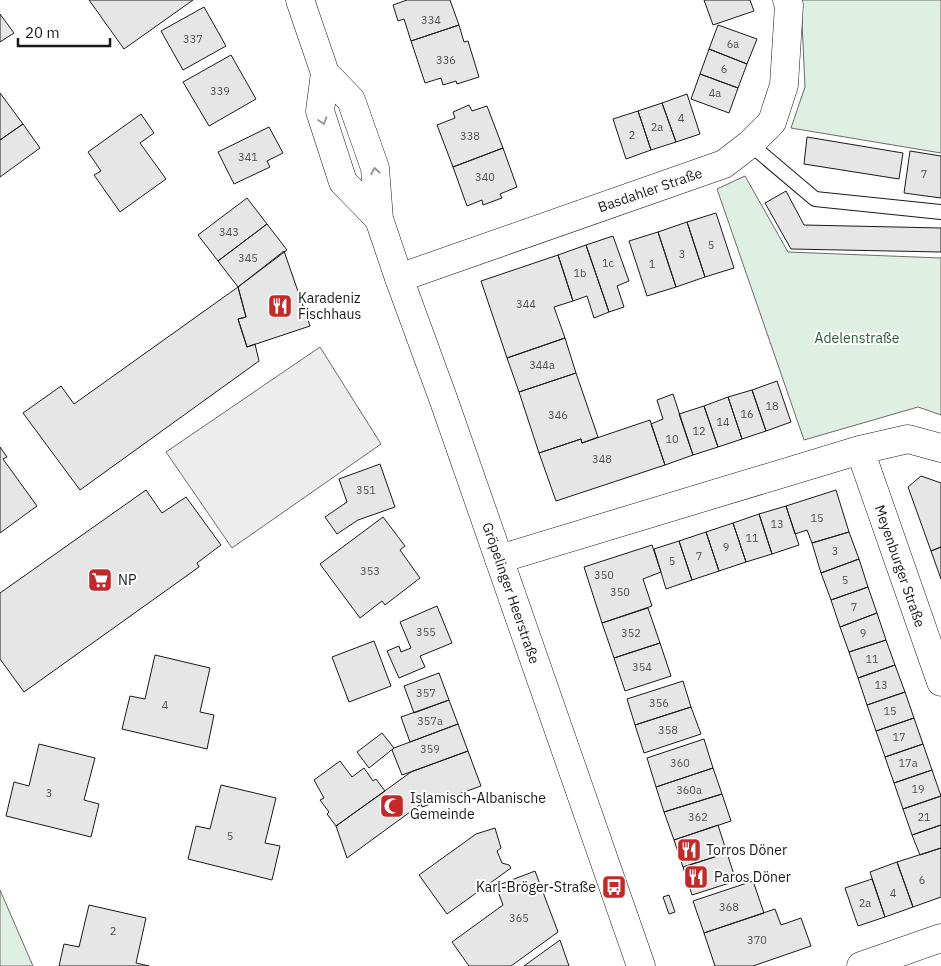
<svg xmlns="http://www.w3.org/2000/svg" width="941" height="966" font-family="'IBM Plex Sans',sans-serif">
	<rect width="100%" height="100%" fill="#fff"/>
	<path fill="#e0efe3" stroke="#6a6a6a" d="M801,0H941V153L791,128L805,87Z
		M745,176L788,252L941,258V415L918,407L804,440L717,189Z
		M0,890L33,966H0Z"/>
	<path fill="#ededed" stroke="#6a6a6a" d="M320,347L381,444L232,548L166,452Z"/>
	<path fill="#e6e6e6" stroke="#1a1a1a" d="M89,0H193L124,49Z
		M407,0H450L459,25L411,41L404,19L398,21L393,5Z
		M704,0H750L754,11L713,25Z
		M204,7L226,46L183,70L161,31Z
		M0,14L14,33L0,42Z
		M459,25L464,42L468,41L479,77L457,84L456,81L443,85L441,78L425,83L411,41Z
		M718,25L757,39L747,64L709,49Z
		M709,49L747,64L738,88L700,74Z
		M231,55L256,99L209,126L183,82Z
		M700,74L738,88L729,113L691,99Z
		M0,93L23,124L0,140Z
		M687,94L700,134L676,142L662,103Z
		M662,103L676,142L651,150L638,111Z
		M469,105L472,111L487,106L503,148L453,167L437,125L455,118L453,112Z
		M638,111L651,150L626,159L613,119Z
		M141,114L154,133L140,143L166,179L120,212L94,175L101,171L88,152Z
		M23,124L40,148L0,177V140Z
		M269,127L283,153L267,161L270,167L234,184L218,152Z
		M807,137L903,153L899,179L804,164Z
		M503,148L517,187L500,194L502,198L483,205L482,200L467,206L453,167Z
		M910,151L941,156V198L904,193Z
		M786,191L804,225L941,228V252L791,249L765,203Z
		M247,198L267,224L218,261L198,235Z
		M716,213L734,268L705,277L687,222Z
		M687,222L705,277L676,287L658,232Z
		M267,224L287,250L238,287L218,261Z
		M658,232L676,287L647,296L629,241Z
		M613,236L629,281L617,286L624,307L609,312L586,245Z
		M586,245L609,312L594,318L587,296L573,301L558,255Z
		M284,251L310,326L247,347L238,319L246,317L238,287Z
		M558,255L573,301L554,307L565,338L507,358L481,281Z
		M238,287L246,317L238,319L247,347L255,344L259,361L80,490L23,413L61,386L74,404Z
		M565,338L576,373L519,392L507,358Z
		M576,373L598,437L582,443L581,439L539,453L519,392Z
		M777,381L791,422L766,431L752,390Z
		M752,390L766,431L742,439L728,397Z
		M673,394L693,455L665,465L651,424L663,419L657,400Z
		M728,397L742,439L718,447L704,406Z
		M704,406L718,447L693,455L679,414Z
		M650,420L665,465L556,501L539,453L581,439L582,443Z
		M0,447L7,457L3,459L37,506L0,533Z
		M380,464L395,507L358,520L337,534L325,517L347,502L339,479Z
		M921,476L941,483V547L931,551L908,487Z
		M146,490L162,513L186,497L221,545L197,563L199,567L24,692L0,659V593Z
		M836,490L849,532L812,543L807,530L795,534L786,506Z
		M786,506L799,545L772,554L759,514Z
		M759,514L772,554L746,562L733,523Z
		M383,517L405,546L400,550L420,578L385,605L382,601L360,618L320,564Z
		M733,523L746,562L719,571L706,532Z
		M706,532L719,571L692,580L679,541Z
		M849,532L859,559L821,573L812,543Z
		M679,541L692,580L666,589L654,549Z
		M652,545L661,572L643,579L652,606L602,623L584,567Z
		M941,547V579L931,551Z
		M859,559L868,587L831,600L821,573Z
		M868,587L877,613L840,627L831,600Z
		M437,606L452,643L420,656L425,667L399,678L387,651L399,646L401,652L411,648L400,622Z
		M648,608L660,643L614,658L602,623Z
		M877,613L886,640L849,652L840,627Z
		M886,640L895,665L858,678L849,652Z
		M374,641L391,686L349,702L332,657Z
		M660,643L671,676L625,691L614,658Z
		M155,655L210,668L200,712L214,715L207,749L122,729L130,696L145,699Z
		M895,665L905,692L867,705L858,678Z
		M439,673L449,700L414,713L404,686Z
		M683,681L691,707L635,725L627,699Z
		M905,692L914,718L876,731L867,705Z
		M449,700L458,724L410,742L401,717Z
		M691,707L701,734L644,753L635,725Z
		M914,718L923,744L885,757L876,731Z
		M458,724L468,751L402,775L392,750L394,748Z
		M382,733L394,748L369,768L357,752Z
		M704,739L713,768L656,787L647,758Z
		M39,744L95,758L84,800L99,804L91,837L6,816L14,782L29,786Z
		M923,744L932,770L894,783L885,757Z
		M468,751L481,786L422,807L421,804L347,858L336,826L411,772Z
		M340,761L352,777L364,768L373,781L376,779L385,791L336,826L327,814L329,812L320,800L324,798L314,780Z
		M713,768L722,794L664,812L656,787Z
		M932,770L941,796L903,809L894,783Z
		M221,785L276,798L265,843L280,846L272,880L188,859L196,826L210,829Z
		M722,794L731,821L674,840L664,812Z
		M941,796V825L912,835L903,809Z
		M718,825L727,853L683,867L674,840Z
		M941,825V848L920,855L912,835Z
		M495,828L501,848L497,851L502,863L509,865L511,868L447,914L419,875L476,834Z
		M941,848V897L913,907L897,862Z
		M727,853L736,881L692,895L683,867Z
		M897,862L913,907L885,917L870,872Z
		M535,871L558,932L511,966H469L452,942L503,905L496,886Z
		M872,879L885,917L858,926L845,888Z
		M753,881L764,913L704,933L693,901Z
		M669,895L675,912L669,914L663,897Z
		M89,905L146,918L136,963L149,966H59L64,944L79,947Z
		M775,909L781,925L801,918L811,946L753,966H715L704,933Z
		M560,940L569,966H524Z"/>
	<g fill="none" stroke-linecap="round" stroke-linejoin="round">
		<defs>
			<path id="lane" d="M750,144L815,199L941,212"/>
			<path id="street" d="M399,278L724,164L750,144L772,122L784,85L789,5L787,0
				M860,450L941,682
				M499,559L860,450L908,439L941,448
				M861,966L941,938"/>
			<path id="secondary" d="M300,0L325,73L351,100L375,168L379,219L399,278L444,401L641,966
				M325,73L320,111L343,182L379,219"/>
		</defs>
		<use href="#lane" stroke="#1a1a1a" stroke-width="16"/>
		<use href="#street" stroke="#1a1a1a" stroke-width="29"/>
		<use href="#secondary" stroke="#1a1a1a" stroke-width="29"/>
		<use href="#lane" stroke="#fff" stroke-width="14"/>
		<use href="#street" stroke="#fff" stroke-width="28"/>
		<use href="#secondary" stroke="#fff" stroke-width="28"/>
	</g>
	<defs><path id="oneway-chevron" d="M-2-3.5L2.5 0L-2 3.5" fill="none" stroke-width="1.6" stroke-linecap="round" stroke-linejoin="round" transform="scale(1.25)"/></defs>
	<g stroke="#989898">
		<use href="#oneway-chevron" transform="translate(323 121) rotate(72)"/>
		<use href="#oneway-chevron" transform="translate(375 171) rotate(-100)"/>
	</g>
	<defs>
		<symbol id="restaurant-square" viewBox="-11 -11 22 22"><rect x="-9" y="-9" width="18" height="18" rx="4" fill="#c62828" stroke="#fff"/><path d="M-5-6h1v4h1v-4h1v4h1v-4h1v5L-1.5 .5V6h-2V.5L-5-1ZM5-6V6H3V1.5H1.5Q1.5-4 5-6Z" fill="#fff"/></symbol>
		<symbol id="supermarket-square" viewBox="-11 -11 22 22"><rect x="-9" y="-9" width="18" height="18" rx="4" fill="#c62828" stroke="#fff"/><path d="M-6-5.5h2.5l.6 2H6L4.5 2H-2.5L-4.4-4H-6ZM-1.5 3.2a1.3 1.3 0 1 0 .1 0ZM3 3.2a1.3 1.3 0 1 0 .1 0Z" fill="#fff"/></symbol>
		<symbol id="mosque-square" viewBox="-11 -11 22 22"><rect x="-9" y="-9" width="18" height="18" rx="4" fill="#c62828" stroke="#fff"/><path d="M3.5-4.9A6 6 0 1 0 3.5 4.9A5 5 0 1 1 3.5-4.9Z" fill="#fff"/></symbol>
		<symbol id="bus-square" viewBox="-11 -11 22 22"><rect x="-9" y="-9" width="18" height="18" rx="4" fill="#c62828" stroke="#fff"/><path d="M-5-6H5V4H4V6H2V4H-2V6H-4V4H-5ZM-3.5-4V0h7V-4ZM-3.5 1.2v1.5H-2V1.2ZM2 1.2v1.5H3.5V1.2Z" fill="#fff"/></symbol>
	</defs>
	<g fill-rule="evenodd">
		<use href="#restaurant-square" x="266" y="292" width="28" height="28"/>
		<use href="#supermarket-square" x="86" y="566" width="28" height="28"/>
		<use href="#mosque-square" x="378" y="792" width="28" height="28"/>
		<use href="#restaurant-square" x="675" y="836" width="28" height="28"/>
		<use href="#restaurant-square" x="682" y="863" width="28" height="28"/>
		<use href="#bus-square" x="600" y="873" width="28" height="28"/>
	</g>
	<g text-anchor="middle" stroke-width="4" stroke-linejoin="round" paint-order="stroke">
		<g font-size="11" fill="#4d4d4d">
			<text x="431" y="24">334</text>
			<text x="193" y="43">337</text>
			<text x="733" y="48">6a</text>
			<text x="446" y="64">336</text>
			<text x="724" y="73">6</text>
			<text x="220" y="95">339</text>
			<text x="715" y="97">4a</text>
			<text x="681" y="122">4</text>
			<text x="657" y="131">2a</text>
			<text x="632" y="139">2</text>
			<text x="470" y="140">338</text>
			<text x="248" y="161">341</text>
			<text x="924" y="178">7</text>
			<text x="485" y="181">340</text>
			<text x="229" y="236">343</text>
			<text x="711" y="249">5</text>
			<text x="682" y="258">3</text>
			<text x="248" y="262">345</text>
			<text x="608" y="267">1c</text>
			<text x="652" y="268">1</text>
			<text x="580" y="277">1b</text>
			<text x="526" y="308">344</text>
			<text x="542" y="369">344a</text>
			<text x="772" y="410">18</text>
			<text x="747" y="418">16</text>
			<text x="558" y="419">346</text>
			<text x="723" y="426">14</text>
			<text x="699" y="435">12</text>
			<text x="672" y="443">10</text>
			<text x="602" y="463">348</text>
			<text x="366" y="494">351</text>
			<text x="817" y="522">15</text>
			<text x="777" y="528">13</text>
			<text x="752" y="542">11</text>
			<text x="726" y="551">9</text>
			<text x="835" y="555">3</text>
			<text x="699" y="560">7</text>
			<text x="672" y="565">5</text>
			<text x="370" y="575">353</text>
			<text x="604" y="579">350</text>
			<text x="845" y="584">5</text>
			<text x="620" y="596">350</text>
			<text x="854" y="611">7</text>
			<text x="426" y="636">355</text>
			<text x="631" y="637">352</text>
			<text x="863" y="637">9</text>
			<text x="872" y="663">11</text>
			<text x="642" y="671">354</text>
			<text x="881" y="689">13</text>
			<text x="426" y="697">357</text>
			<text x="659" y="707">356</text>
			<text x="165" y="709">4</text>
			<text x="890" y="715">15</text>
			<text x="430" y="725">357a</text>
			<text x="668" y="734">358</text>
			<text x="899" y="741">17</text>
			<text x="430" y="753">359</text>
			<text x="680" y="767">360</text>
			<text x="908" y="767">17a</text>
			<text x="918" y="793">19</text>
			<text x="689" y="794">360a</text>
			<text x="49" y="797">3</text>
			<text x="698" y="821">362</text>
			<text x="924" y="821">21</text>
			<text x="230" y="840">5</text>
			<text x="922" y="884">6</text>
			<text x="893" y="897">4</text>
			<text x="865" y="907">2a</text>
			<text x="729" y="911">368</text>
			<text x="519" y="922">365</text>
			<text x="113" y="935">2</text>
			<text x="757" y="944">370</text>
		</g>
		<g font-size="14" fill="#1a1a1a" stroke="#fff">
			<text transform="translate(650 190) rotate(-19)" y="5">Basdahler Straße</text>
			<text transform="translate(900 566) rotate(71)" y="5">Meyenburger Straße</text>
			<text transform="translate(511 593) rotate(71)" y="5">Gröpelinger Heerstraße</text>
		</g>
		<g font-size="14" fill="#1a1a1a" stroke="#fff" text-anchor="start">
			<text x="298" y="303">Karadeniz<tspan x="298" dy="16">Fischhaus</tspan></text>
			<text x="118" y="585">NP</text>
			<text x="410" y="803">Islamisch-Albanische<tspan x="410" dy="16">Gemeinde</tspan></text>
			<text x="706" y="855">Torros Döner</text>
			<text x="714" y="882">Paros Döner</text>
			<text x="596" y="892" text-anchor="end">Karl-Bröger-Straße</text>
		</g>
		<g font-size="14" fill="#2b5a34" stroke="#fff">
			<text x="857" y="343">Adelenstraße</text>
		</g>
	</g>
	<path d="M18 38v8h92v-8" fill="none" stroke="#1a1a1a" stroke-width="2.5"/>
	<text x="25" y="38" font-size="15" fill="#1a1a1a" stroke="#ffffff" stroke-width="4" paint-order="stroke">20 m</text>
</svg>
